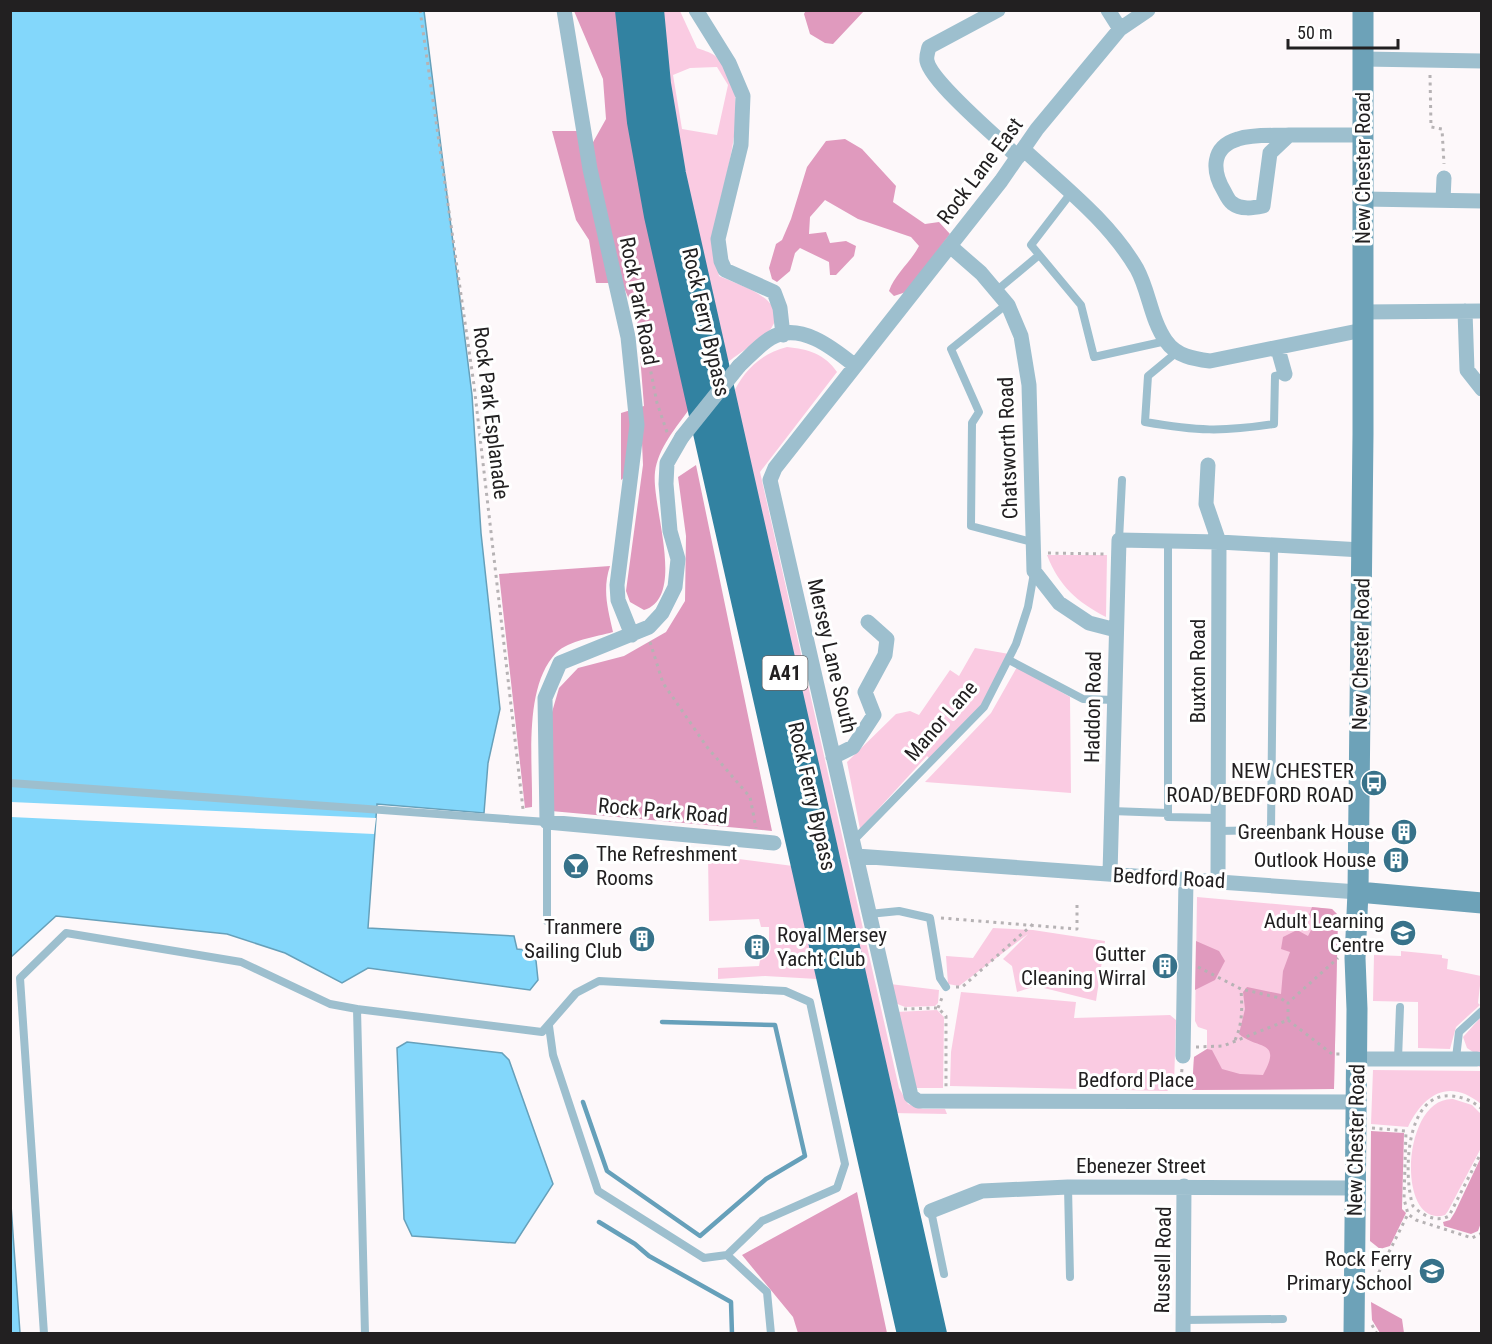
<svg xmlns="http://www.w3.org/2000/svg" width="1492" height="1344" font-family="'Roboto Condensed',sans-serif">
	<rect width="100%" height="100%" fill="#fdf8fa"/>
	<path fill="#facbe2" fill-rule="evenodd" d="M661,11H680L697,48C702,50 710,52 714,55C759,89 722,181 715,226C713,242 717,261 719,276C736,284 790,299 772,327C768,335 734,357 724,365L672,115ZM717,67L728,85L717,135L682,129L673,75L690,68Z
		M787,347C808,349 825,354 837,372L760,472L899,1088L908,1104L923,1109H945L947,1114L892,1113L732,396C742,372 761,353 787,347Z
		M1047,555H1107L1106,617C1077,602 1059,586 1047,555Z
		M975,648L1009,654L981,706L930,759L927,756L860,829L847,762L896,714L910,711L919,715L950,670L959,676Z
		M1017,667L1070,697L1071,793L925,782L991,713Z
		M708,855L793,866L817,979L765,976L718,979V968L759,966L761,954L769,953V927H761L759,919L709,921Z
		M1197,897L1332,909L1338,915L1334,1089L1192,1090L1194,1057L1207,1049V1030L1198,1027L1195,1021Z
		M993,928L1033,930L1105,941L1096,1001L1036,986L1017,992L1012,966L1003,959L1028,934L959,986L948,984L946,956L973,958Z
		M1401,951L1442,955V958L1448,959L1447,969L1481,976L1478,1003L1480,1005L1456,1027L1450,1049L1418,1048V1002L1373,1001L1374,955L1401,956Z
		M890,984L939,990L938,1003L935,1006L905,1007L895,1003Z
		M961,992L1076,1002L1074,1018L1170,1015L1176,1020L1174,1085L1167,1091L950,1086L951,1052Z
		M937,1010L944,1017L943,1088H914L896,1012Z
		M1481,1017V1067H1479V1056L1467,1048L1463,1037Z
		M1373,1070L1481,1071V1104C1449,1078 1424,1094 1408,1127L1371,1124Z
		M1453,1099L1472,1105L1481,1114V1148L1448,1211L1445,1215C1396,1230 1401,1097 1453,1099Z"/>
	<path fill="#e09abe" d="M806,10H864V11L833,44L825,43L810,34L804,14Z
		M574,11H617L690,408C676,428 658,448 655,472C651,506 687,597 644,610L630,602L626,591L643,465L642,443L632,471L621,480V413L644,406L637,318L622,283H596L589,240L576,220L552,131H583L592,144L606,119L603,79Z
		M845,139L862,149L896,186L893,202L925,224L939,222L950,234L906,292L894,296L889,291C895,274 910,263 919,246L911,237L858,219L825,200L810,217L809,234L826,232L830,243L846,241L856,246L854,256L836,275H830L829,262L800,248L795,253L790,271L777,282L772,279L769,268L776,244L782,240L791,219L807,167L826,141Z
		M696,465L772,831L551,811L550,719L559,688L578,668L624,656L666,632L685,601L686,536L678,477Z
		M610,566C602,590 608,609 613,632C596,637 569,640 556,653C523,688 533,762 532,807L525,808L499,574Z
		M1312,907L1332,909L1338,915L1334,1089L1192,1090L1194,1057L1207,1049L1212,1050L1222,1069L1240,1074L1263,1075C1283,1039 1257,1050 1239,1034L1245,1009L1243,992L1247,987L1281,994L1283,971L1290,952L1281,949L1283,937L1297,930L1308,936L1314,924L1309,915Z
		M1196,941L1219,951L1225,961L1215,980L1195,990Z
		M1371,1131L1404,1133L1402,1209L1406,1213L1390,1246L1380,1249L1370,1241Z
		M1481,1157L1482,1220L1478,1231L1471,1234L1444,1226L1443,1222L1450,1220L1455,1212Z
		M857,1192L887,1333H798L793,1317L742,1255Z
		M1371,1302L1402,1319L1404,1333H1380L1372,1320Z"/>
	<path fill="#83d7fb" stroke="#66a0ba" stroke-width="1.5" d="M11,11H424L472,395L481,533L500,709L488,763L484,813L377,804L368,928L514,936L517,949L535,951L538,980L530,990L368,968L342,983L285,953L227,934L56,916L11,957Z
		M407,1042L502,1053L509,1060L553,1184L515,1243L412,1236L404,1219L397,1048Z
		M11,1205L20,1333H11Z"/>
	<path fill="#fdf8fa" d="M11,802L376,818L374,834L11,817Z"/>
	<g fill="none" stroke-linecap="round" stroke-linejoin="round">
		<path stroke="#66a0ba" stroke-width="4.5" d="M583,1102L607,1171L700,1236L766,1179L805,1156L775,1025L662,1022
			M599,1222L635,1244L649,1256L731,1302L732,1334"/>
		<path stroke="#b6b2b4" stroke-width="3" stroke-dasharray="3 4.5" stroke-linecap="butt" d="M420,10L474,385L523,809
			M1430,75L1431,127L1442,129L1444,164
			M645,342L657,403L668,435
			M1048,553L1105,554
			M650,642L663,683L707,747L750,797L756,828
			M941,918L1077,929V905
			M1198,967L1241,989L1280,998L1288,1003
			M956,987H962L1033,924
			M938,1008L943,995
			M904,1009L938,1008L946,1016V1087
			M1288,1020L1332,1054H1341
			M1235,1040C1243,1023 1242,1007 1241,989
			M1196,1047L1223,1046L1288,1020V1003L1338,958
			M1180,1087L1182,1069
			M1482,1109C1473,1101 1463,1097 1452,1096C1405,1091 1403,1176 1413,1206C1422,1215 1436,1223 1449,1216L1482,1151
			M1372,1128L1406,1131L1404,1199L1408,1214
			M1372,1286L1408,1214L1416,1220L1472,1238L1482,1233
			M1372,1325L1377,1334"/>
		<path stroke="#9dbfce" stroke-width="8" d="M1071,193L1031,245L1081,305L1094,357L1166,341
			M996,291L1038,256
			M1007,304L951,349L979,412L972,423L971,526L1032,542
			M1177,352L1148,376L1145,422C1197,431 1222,432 1274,424L1275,376L1285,374
			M1119,540L1122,480
			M1168,541V817L1218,818
			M1009,660L1083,699L1115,700
			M10,783L547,822V921
			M1111,811L1168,813
			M1218,831L1271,830L1274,545
			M853,841L984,707L1016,644L1028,607L1034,573
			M869,914L899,911L930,918L940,978L946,987
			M357,1009L542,1032L576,993L599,981L785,991L810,1002L845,1164L837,1188L762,1221L727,1255L704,1258L598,1191L553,1055L549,1026
			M1456,1058L1459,1032L1482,1011
			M1398,1059L1400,1007
			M1068,1187L1070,1277
			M931,1211L944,1274
			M727,1255L767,1292L771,1334
			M1183,1320L1283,1319
			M44,1334L20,978L66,933L241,962L330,1004L357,1009L365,1334"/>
		<path stroke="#9dbfce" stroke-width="15" d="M564,10L590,169L628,337L637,425L617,585L618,600L632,635
			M696,10L729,63L743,96L741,145L718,239L721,261L725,270L774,292L780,308L783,335
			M998,10L929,47C928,51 926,57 927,61C931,82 1000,140 1018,157
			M1108,10L1120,29
			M1148,10L1120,29L1037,129L1001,181L775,468L770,480L911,1096L918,1101L1355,1102
			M1363,59L1482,61
			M1289,135C1273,136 1253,134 1238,139C1211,147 1212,171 1224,191C1226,195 1229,201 1232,203C1241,210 1253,208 1263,206L1270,153L1289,135H1363
			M1023,149C1063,186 1109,221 1137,269C1149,291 1151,320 1166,341C1176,356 1194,359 1210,361L1363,330
			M1363,199L1482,201
			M1443,200L1444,178
			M950,246L981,273L1008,305L1021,336L1029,385L1034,571L1059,603L1089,623L1116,630
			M1465,311L1467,370L1482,389
			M1363,312L1482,311
			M1278,349L1285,374
			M739,366C749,357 759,345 771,338C799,321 833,348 854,365
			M682,437L667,463L666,484L670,531L678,559L675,587L662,613L649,627L560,663L545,698L547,822L774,843
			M1208,465L1206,504L1219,542L1218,880
			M833,757L853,747L874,715L865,692L885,655L887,639L868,622
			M856,856L1358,892
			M1110,874L1119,540L1219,542L1362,550
			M1183,1056L1186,879
			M1356,1059H1477
			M931,1211L982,1191L1068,1187L1355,1188
			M1183,1334L1184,1186"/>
		<path stroke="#6da2b8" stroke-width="21" d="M1358,892L1482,903
			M1354,1334L1357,1009L1355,958L1358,892L1363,434V10"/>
		<path stroke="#3282a1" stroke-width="26" d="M628,10L640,122L657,216L910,1334
			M651,10L658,84L673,174L934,1334"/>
		<path stroke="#9dbfce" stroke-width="15" d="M682,437L739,366"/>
	</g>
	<defs>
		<symbol id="bus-disc" viewBox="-11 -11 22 22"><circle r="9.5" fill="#37728a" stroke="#fff"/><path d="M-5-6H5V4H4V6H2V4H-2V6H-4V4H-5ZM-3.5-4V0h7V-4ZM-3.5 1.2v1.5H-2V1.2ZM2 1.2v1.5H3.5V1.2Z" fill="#fff"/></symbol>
		<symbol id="building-disc" viewBox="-11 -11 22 22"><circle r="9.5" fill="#37728a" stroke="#fff"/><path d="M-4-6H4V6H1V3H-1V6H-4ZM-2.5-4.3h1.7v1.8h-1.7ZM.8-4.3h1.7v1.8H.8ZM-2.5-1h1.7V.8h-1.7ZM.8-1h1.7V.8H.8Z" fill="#fff"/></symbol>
		<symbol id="bar-disc" viewBox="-11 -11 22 22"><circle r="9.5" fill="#37728a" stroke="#fff"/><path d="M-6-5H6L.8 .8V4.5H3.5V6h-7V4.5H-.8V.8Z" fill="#fff"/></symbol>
		<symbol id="school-disc" viewBox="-11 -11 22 22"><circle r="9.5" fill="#37728a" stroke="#fff"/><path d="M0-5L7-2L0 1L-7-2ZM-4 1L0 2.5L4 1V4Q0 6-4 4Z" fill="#fff"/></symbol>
	</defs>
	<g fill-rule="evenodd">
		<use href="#bus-disc" x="1359" y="768" width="30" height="30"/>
		<use href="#building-disc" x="1389" y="817" width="30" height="30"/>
		<use href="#building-disc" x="1381" y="845" width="30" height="30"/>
		<use href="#bar-disc" x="561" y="851" width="30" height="30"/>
		<use href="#school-disc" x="1388" y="918" width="30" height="30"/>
		<use href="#building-disc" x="627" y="924" width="30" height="30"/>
		<use href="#building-disc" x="742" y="932" width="30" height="30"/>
		<use href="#building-disc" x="1150" y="951" width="30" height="30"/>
		<use href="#school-disc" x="1417" y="1256" width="30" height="30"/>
	</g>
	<g text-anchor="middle" stroke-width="6" stroke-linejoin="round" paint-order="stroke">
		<rect fill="#fff" stroke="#646364" stroke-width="1.5" x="762.5" y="656" width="45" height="34" rx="4.5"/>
		<g font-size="20" font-weight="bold" fill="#222021">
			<text x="785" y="680">A41</text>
		</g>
		<g font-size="21" fill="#222021" stroke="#fff">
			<text transform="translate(1363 168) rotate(-90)" y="7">New Chester Road</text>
			<text transform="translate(980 171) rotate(-53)" y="7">Rock Lane East</text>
			<text transform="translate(639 301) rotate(79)" y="7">Rock Park Road</text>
			<text transform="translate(706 322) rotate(77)" y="7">Rock Ferry Bypass</text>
			<text transform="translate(491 413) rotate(83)" y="7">Rock Park Esplanade</text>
			<text transform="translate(1008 448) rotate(-92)" y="7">Chatsworth Road</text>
			<text transform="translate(1361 654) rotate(-89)" y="7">New Chester Road</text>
			<text transform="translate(832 656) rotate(77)" y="7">Mersey Lane South</text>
			<text transform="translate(1198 671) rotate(-90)" y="7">Buxton Road</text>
			<text transform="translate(1093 707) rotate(-89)" y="7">Haddon Road</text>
			<text transform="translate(941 721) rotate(-49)" y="7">Manor Lane</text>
			<text transform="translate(812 796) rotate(77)" y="7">Rock Ferry Bypass</text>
			<text transform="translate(663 811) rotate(5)" y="7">Rock Park Road</text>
			<text transform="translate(1169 878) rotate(3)" y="7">Bedford Road</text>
			<text x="1136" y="1087">Bedford Place</text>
			<text transform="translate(1356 1140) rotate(-89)" y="7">New Chester Road</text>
			<text x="1141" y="1173">Ebenezer Street</text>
			<text transform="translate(1163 1260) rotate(-89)" y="7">Russell Road</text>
		</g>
		<g font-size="21" fill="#222021" stroke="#fff" text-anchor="end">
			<text x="1354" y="778">NEW CHESTER<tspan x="1354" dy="24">ROAD/BEDFORD ROAD</tspan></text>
			<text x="1384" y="839">Greenbank House</text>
			<text x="596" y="861" text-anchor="start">The Refreshment<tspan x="596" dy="24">Rooms</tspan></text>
			<text x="1376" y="867">Outlook House</text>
			<text x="1384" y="928">Adult Learning<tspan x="1384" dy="24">Centre</tspan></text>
			<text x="622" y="934">Tranmere<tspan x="622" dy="24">Sailing Club</tspan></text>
			<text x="777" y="942" text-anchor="start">Royal Mersey<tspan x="777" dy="24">Yacht Club</tspan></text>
			<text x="1146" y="961">Gutter<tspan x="1146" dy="24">Cleaning Wirral</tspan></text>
			<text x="1412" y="1266">Rock Ferry<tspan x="1412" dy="24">Primary School</tspan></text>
		</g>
	</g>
	<rect width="1492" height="1344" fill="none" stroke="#222021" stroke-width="24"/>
	<path d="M1288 39v9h110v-9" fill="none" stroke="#222021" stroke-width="3"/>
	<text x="1297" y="39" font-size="18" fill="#222021" stroke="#ffffff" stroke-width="4.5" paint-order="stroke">50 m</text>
</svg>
